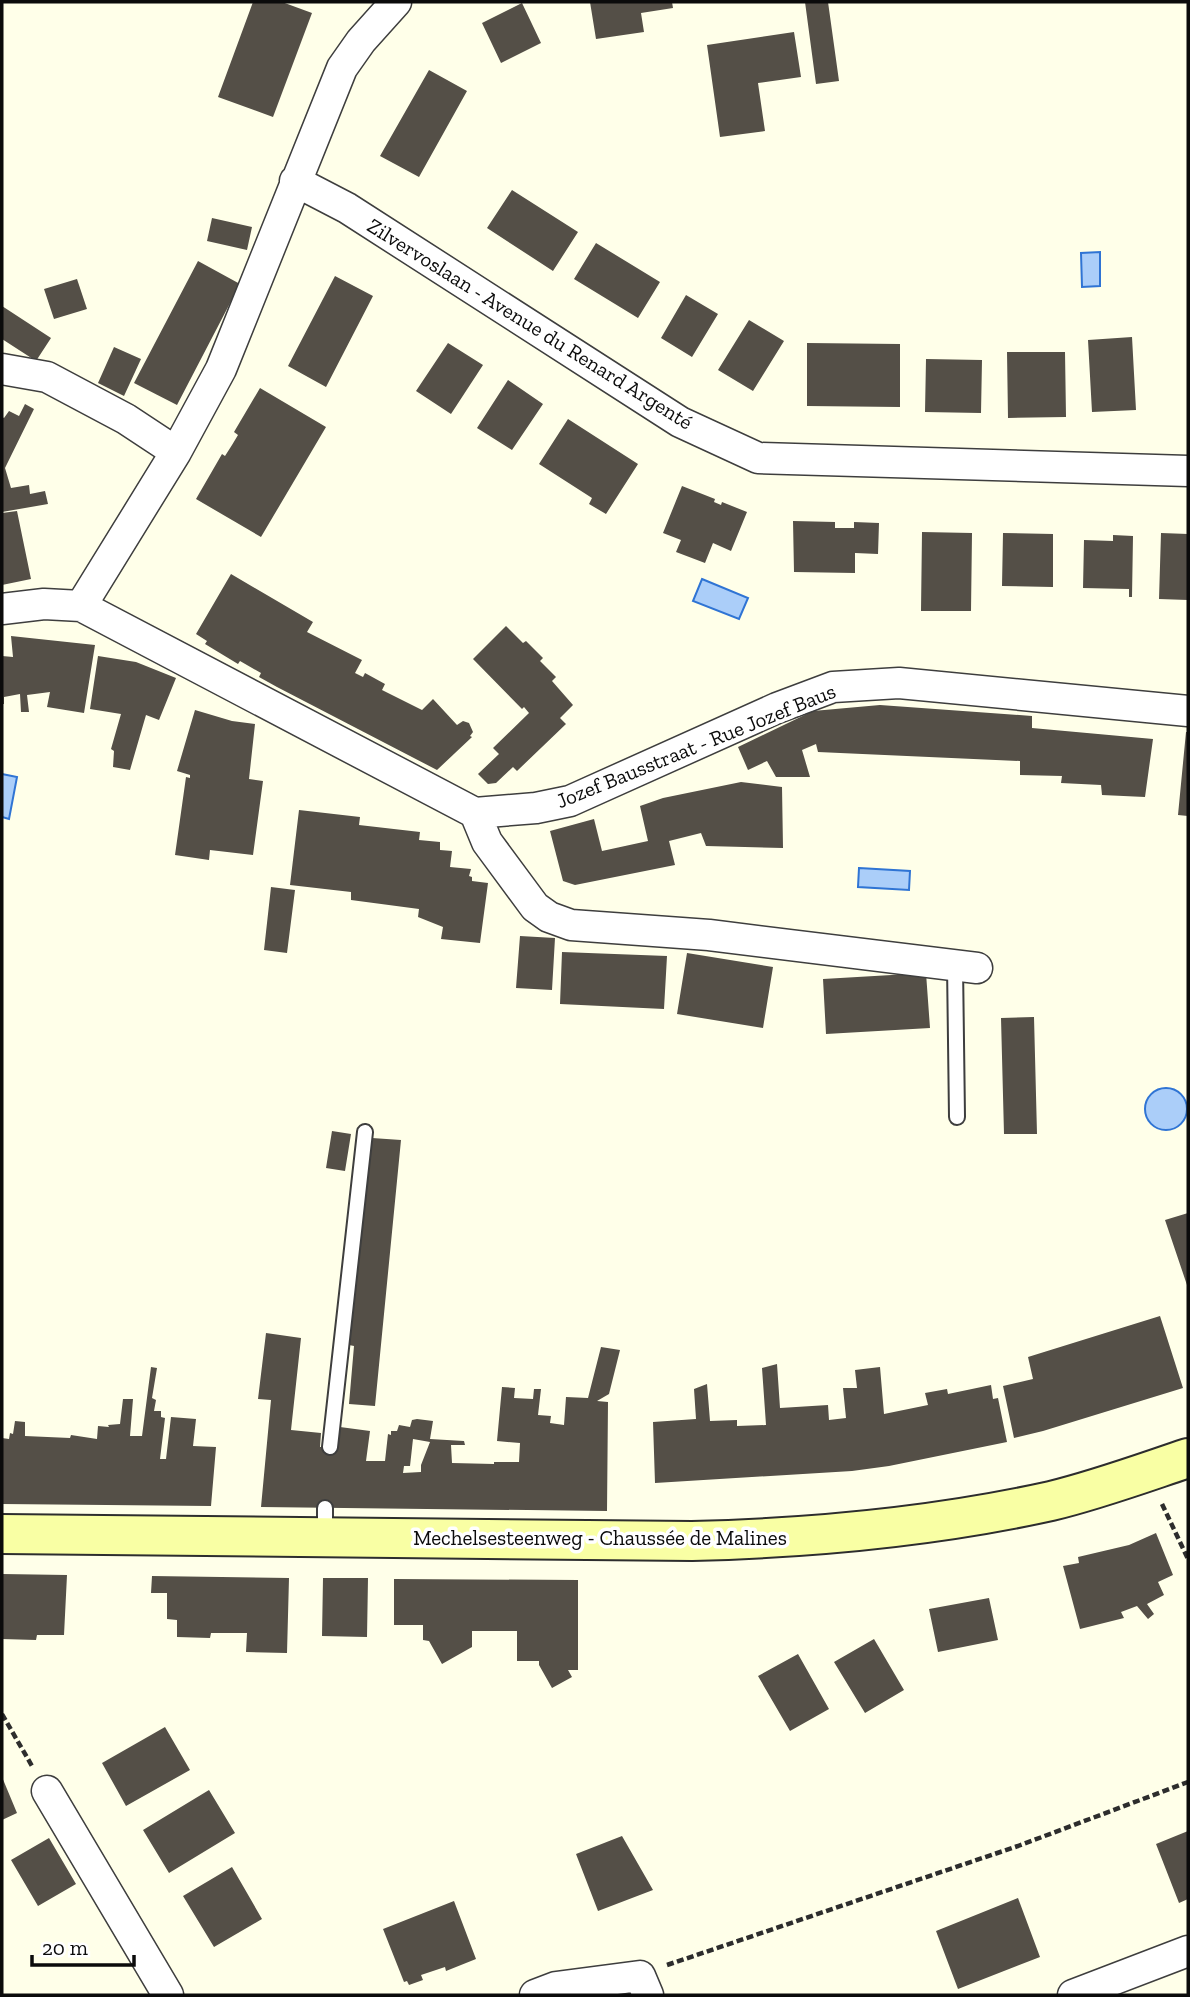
<svg xmlns="http://www.w3.org/2000/svg" width="1190" height="1997" font-family="'Zilla Slab',serif">
	<rect width="100%" height="100%" fill="#ffffe9"/>
	<path fill="#abcef9" stroke="#2f74d4" stroke-width="2" d="M1100,252V286L1082,287L1081,253Z
		M702,579L748,598L739,619L693,601Z
		M2,774L17,777L9,819L2,817Z
		M859,868L910,871L909,890L858,887Z
		M1145 1109a21 21 0 1 1 42 0a21 21 0 1 1-42 0Z"/>
	<path fill="#544f47" fill-rule="evenodd" d="M253,2H282L312,13L273,117L218,97Z
		M590,2H672L673,8L641,13L644,32L596,39Z
		M805,2H828L839,81L816,84Z
		M522,3L541,43L501,63L482,23Z
		M794,32L801,77L758,83L765,131L720,137L707,45Z
		M429,70L467,91L419,177L380,156Z
		M512,190L578,232L553,271L487,228Z
		M212,218L252,227L247,250L207,241Z
		M596,243L660,282L638,318L574,279Z
		M198,261L240,284L177,405L134,383Z
		M335,276L373,296L326,387L288,366Z
		M77,279L87,309L54,319L44,289Z
		M686,295L718,314L692,357L661,338Z
		M2,306L51,338L36,361L2,339Z
		M749,320L784,341L753,391L718,370Z
		M1132,337L1136,410L1092,412L1088,340Z
		M448,343L483,365L451,414L416,391Z
		M807,343L900,344V407L807,406Z
		M114,347L141,359L124,396L98,383Z
		M1007,352H1065L1066,417L1008,418Z
		M926,359L982,360L981,413L925,412Z
		M508,380L543,404L512,450L477,428Z
		M260,388L326,427L261,537L196,499L222,454L225,456L232,445L238,435L234,432Z
		M25,404L34,409L5,468L11,488L29,485L30,494L45,491L48,504L2,512V417L4,418L9,411L19,416Z
		M568,419L638,464L606,514L589,504L592,498L539,464Z
		M682,486L715,499L714,502L721,505L722,502L747,512L731,551L713,543L705,563L676,552L681,540L663,533Z
		M17,511L31,579L2,585V513Z
		M793,521L835,522V528H854V522L879,523L878,554L855,553V573L794,572Z
		M922,532L972,533L971,611H921Z
		M1003,533L1053,534V587L1002,586Z
		M1161,533L1188,534V600L1159,599Z
		M1113,535L1133,536L1132,597H1129V589L1083,588L1084,540L1113,541Z
		M231,574L313,622L307,632L362,660L355,673L363,677L365,673L385,684L382,690L422,710L433,699L457,725L463,721L469,723L473,732L470,736L472,737L437,770L277,687L259,677L261,673L240,661L238,664L205,644L207,641L196,634Z
		M506,626L523,643L526,641L543,658L540,661L556,677L552,681L573,705L560,718L566,724L517,771L513,767L496,783L488,784L478,774L499,754L493,748L529,713L524,707L522,709L473,659Z
		M11,636L95,645L84,713L47,707L50,692L27,695L29,712H21L20,694L4,697V704H2V656L13,657Z
		M98,656L136,662L176,678L159,720L146,715L130,770L113,767L114,751L111,749L121,714L90,709Z
		M880,705L1032,716V728L1153,739L1145,797L1102,795L1101,785L1061,783L1062,776L1020,775V761L818,752L816,744L802,750L810,777H776L767,761L748,770L738,747L813,711Z
		M195,710L232,721L255,724L249,779L263,781L253,855L210,850L209,860L175,855L186,777L190,778V775L177,771Z
		M1186,732H1188V816L1178,815Z
		M741,782L782,787L783,848L706,846L701,833L669,841L675,865L575,885L563,881L550,831L594,819L602,851L648,841L640,806L663,798Z
		M299,810L360,817L359,825L420,832L419,840L440,842V850L452,851L450,867L471,869L469,876L472,877V881L488,883L480,943L441,939L443,927L418,917L419,909L351,900V892L290,885Z
		M271,887L295,890L287,953L264,950Z
		M520,936L555,938L552,990L516,988Z
		M562,952L667,956L664,1009L560,1004Z
		M687,953L773,967L763,1028L677,1014Z
		M926,973L930,1028L826,1034L823,979Z
		M1034,1017L1037,1134H1004L1001,1018Z
		M332,1131L351,1134L345,1171L326,1168Z
		M372,1138L401,1140L375,1406L349,1404L354,1346L349,1345Z
		M1188,1213V1288L1165,1220Z
		M1160,1316L1183,1388L1043,1431L1014,1438L1003,1386L1033,1379L1028,1357Z
		M266,1333L301,1338L291,1430L321,1433L320,1447L338,1448L340,1427L370,1431L366,1461H385L388,1434L391,1435V1431H397L399,1425L410,1427L412,1420L417,1419L433,1421L430,1439L464,1441L465,1445H451L452,1463L494,1464V1462H519L520,1443L497,1441L502,1387L515,1388L514,1398L533,1399L534,1389H541L538,1415L551,1416L550,1423L564,1425L566,1397L588,1398L601,1347L620,1350L609,1394L597,1401L608,1402L607,1511L261,1507L271,1400L258,1399ZM413,1439L430,1442L421,1465V1472L403,1473L404,1466H410Z
		M777,1364L780,1408L828,1405L829,1420L846,1418L843,1388H857L855,1370L880,1367L884,1414L928,1405L925,1393L947,1389L948,1394L991,1385L993,1399L998,1398L1007,1442L889,1466L852,1471L655,1483L653,1422L696,1419L694,1389L707,1384L710,1421L737,1420V1426L766,1425L762,1368Z
		M151,1367L157,1368L152,1398L156,1400L154,1411H161V1417L165,1418L160,1459H166L171,1417L196,1419L193,1446L216,1447L211,1506L2,1504V1438L9,1439L10,1433L13,1434L15,1421L25,1422V1436L70,1438L71,1435L97,1439L98,1426L109,1427L108,1425L120,1424L123,1399H133L130,1436H142Z
		M1156,1533L1173,1575L1158,1582L1164,1595L1147,1604L1154,1614L1148,1619L1137,1606L1121,1612L1124,1618L1080,1629L1063,1566L1079,1563L1078,1557L1129,1545Z
		M2,1574L67,1575L64,1635H37L36,1640L2,1639Z
		M152,1576L289,1578L287,1653L246,1652L247,1633H211L210,1638L177,1637V1620L167,1619V1593H151Z
		M323,1578H368L367,1637L322,1636Z
		M394,1579L578,1580V1670H568L572,1677L552,1688L539,1665V1661H517V1631H472V1647L442,1664L429,1641L423,1640V1625H394Z
		M989,1598L998,1640L938,1652L929,1609Z
		M874,1639L904,1690L865,1713L834,1662Z
		M798,1654L829,1709L790,1731L758,1676Z
		M165,1727L190,1770L126,1806L102,1763Z
		M2,1777L17,1813L2,1820Z
		M209,1790L235,1833L169,1873L143,1830Z
		M1188,1831V1899L1179,1903L1156,1844Z
		M622,1836L653,1890L598,1911L576,1854Z
		M49,1838L76,1884L38,1906L11,1860Z
		M232,1867L262,1919L214,1947L183,1896Z
		M1018,1898L1040,1957L958,1989L936,1931Z
		M454,1901L476,1959L446,1971L445,1967L421,1975L423,1980L409,1985L407,1981L404,1982L383,1929Z"/>
	<g fill="none" stroke-linecap="round" stroke-linejoin="round">
		<defs>
			<path id="lane" d="M955,965L957,1117
				M330,1447L365,1132
				M325,1538V1508"/>
			<path id="street" d="M295,181L347,208L680,422L758,458L1188,471
				M2,369L47,377L126,419L176,452
				M81,606L176,452L221,369L342,68L361,41L396,2
				M2,609L44,604L81,606L475,813L536,808L570,801L777,708L833,687L899,683L1188,711
				M475,813L487,842L535,907L549,917L571,925L709,935L977,968
				M47,1791L168,1995
				M535,1995L556,1987L640,1976L648,1995
				M1073,1995L1188,1951"/>
			<path id="secondary" d="M2,1534L692,1541C812,1538 933,1527 1051,1501C1097,1490 1143,1473 1188,1458"/>
		</defs>
		<use href="#lane" stroke="#3e3e3e" stroke-width="18"/>
		<use href="#street" stroke="#3e3e3e" stroke-width="33"/>
		<use href="#secondary" stroke="#2d2d2d" stroke-width="42"/>
		<path stroke="#2d2d2d" stroke-width="4.5" stroke-dasharray="7 3.5" stroke-linecap="butt" d="M1162,1504L1188,1559
			M2,1714L32,1766
			M667,1965L1018,1846L1188,1782"/>
		<use href="#lane" stroke="#fff" stroke-width="14"/>
		<use href="#street" stroke="#fff" stroke-width="30"/>
		<use href="#secondary" stroke="#f9ffa4" stroke-width="38"/>
	</g>
	<g text-anchor="middle" stroke-width="7" stroke-linejoin="round" paint-order="stroke">
		<g font-size="21" fill="#0b0b0b" stroke="#fff">
			<text transform="translate(530 324) rotate(32)" y="7">Zilvervoslaan - Avenue du Renard Argenté</text>
			<text transform="translate(696 746) rotate(-22)" y="7">Jozef Bausstraat - Rue Jozef Baus</text>
			<text x="600" y="1545">Mechelsesteenweg - Chaussée de Malines</text>
		</g>
	</g>
	<rect width="1190" height="1997" fill="none" stroke="#0b0b0b" stroke-width="7"/>
	<path d="M32 1955v10h102v-10" fill="none" stroke="#0b0b0b" stroke-width="3.5"/>
	<text x="42" y="1955" font-size="21" fill="#0b0b0b" stroke="#ffffff" stroke-width="5" paint-order="stroke">20 m</text>
</svg>
